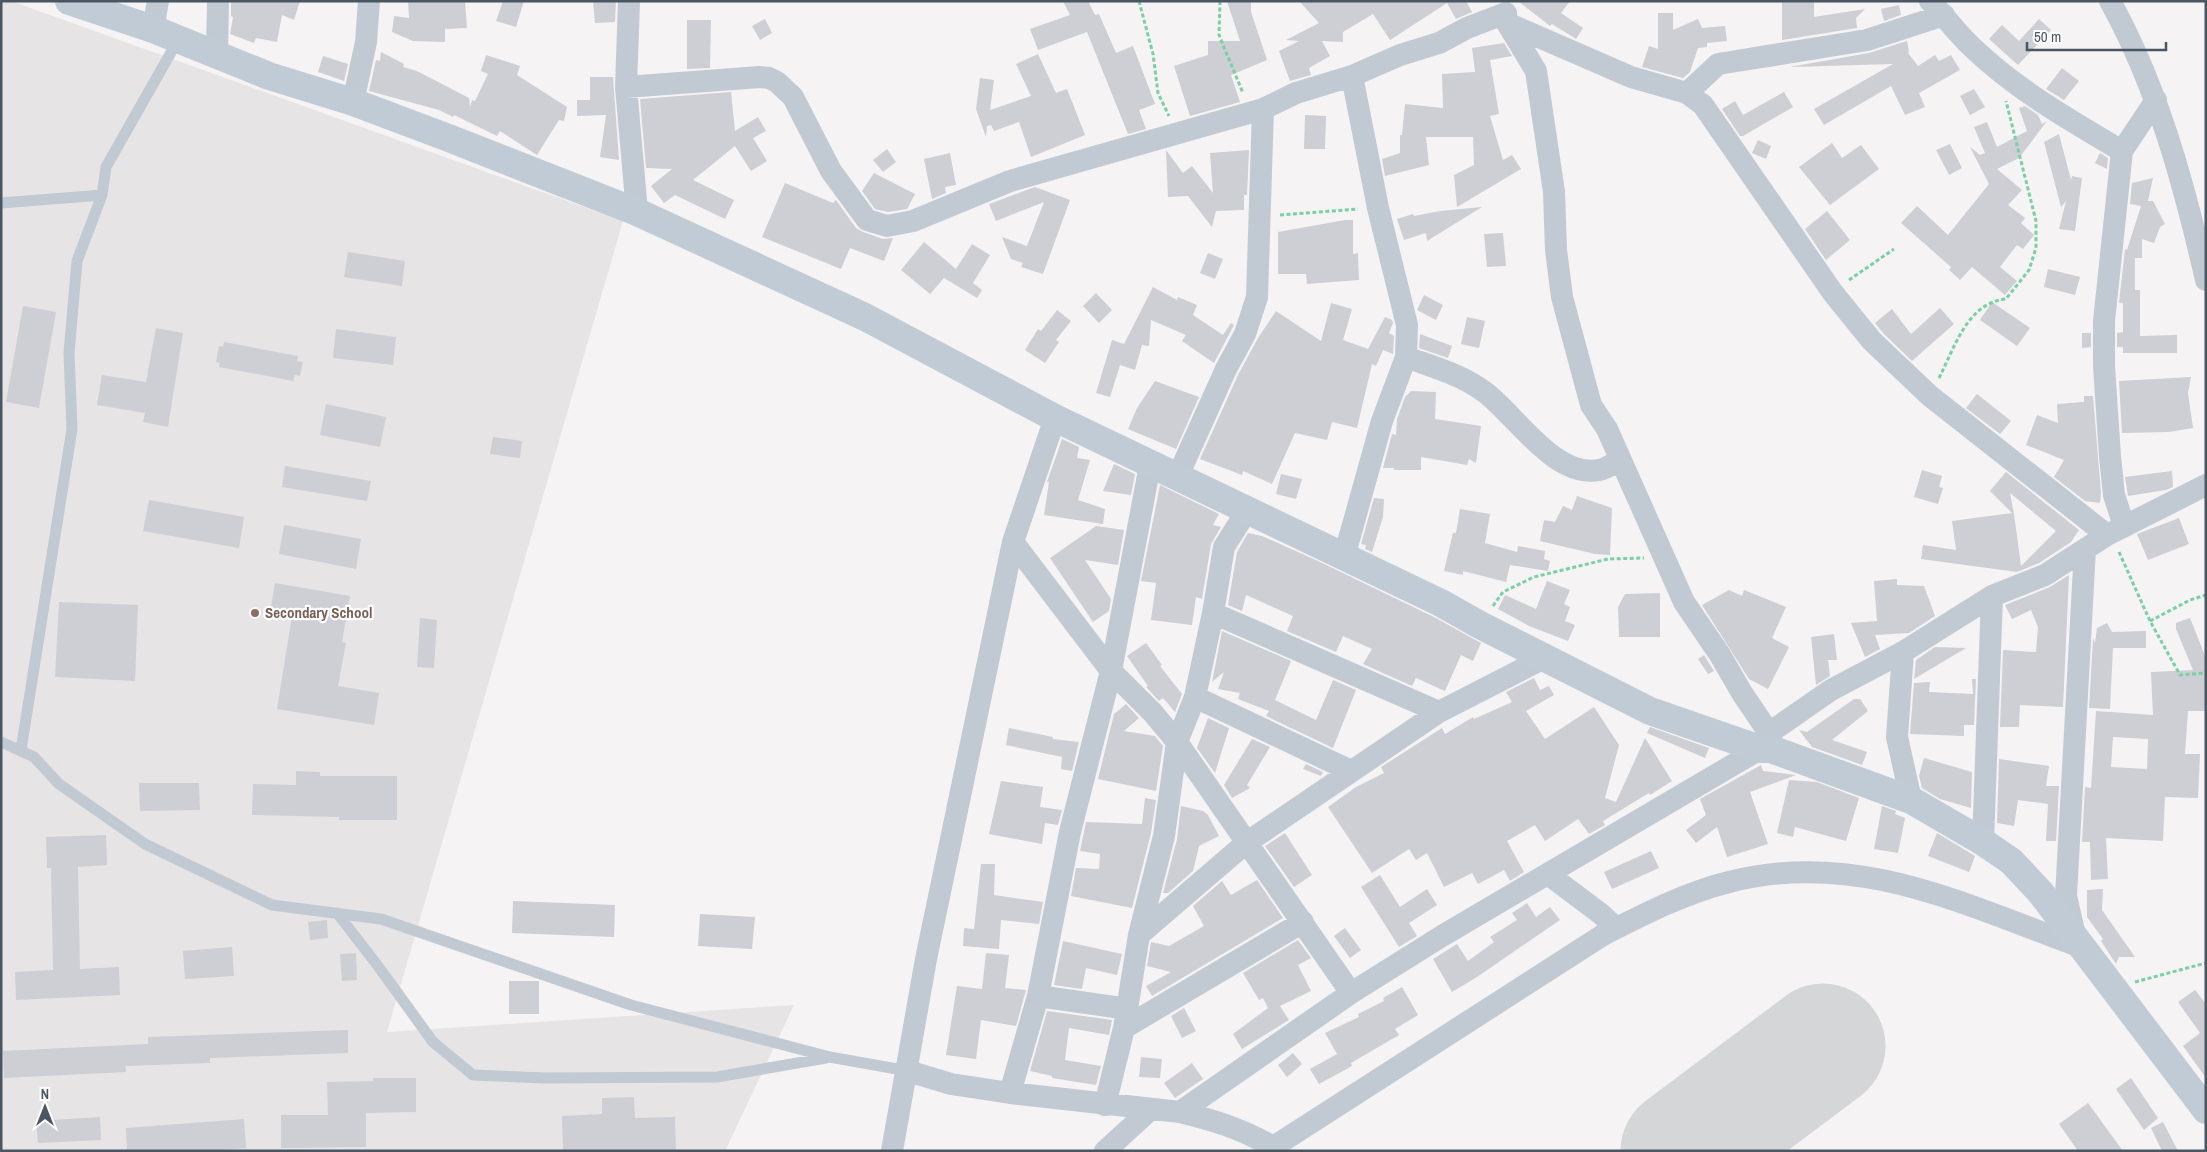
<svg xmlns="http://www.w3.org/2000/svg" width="2207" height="1152" font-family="'Archivo Narrow',sans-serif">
	<rect width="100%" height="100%" fill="#f5f3f3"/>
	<path fill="#e6e4e5" d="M1,1H11L623,221L387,1032L794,1005L725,1151H1Z"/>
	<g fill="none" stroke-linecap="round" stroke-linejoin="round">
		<path stroke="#d5d6d8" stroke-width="125" d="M1683,1151L1823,1046"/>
	</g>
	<path fill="#cdcfd5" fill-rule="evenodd" d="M231,1H300L294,20L282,15L277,42L256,38L254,43L230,34L233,17L231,16Z
		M408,1H465L467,28L445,29V42L413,41L392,32L394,16L409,18Z
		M503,1H524L516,27L496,21Z
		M593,1H616L615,22L595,23Z
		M1063,1H1088L1095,15L1099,14L1116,53L1133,46L1155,104L1139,110L1146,129L1128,134L1087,32L1038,50L1030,29L1070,15Z
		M1227,1H1251V12L1267,60L1231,75L1240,102L1190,116L1174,66L1208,55V41H1240Z
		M1299,1H1466L1472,12L1456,19L1447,3L1390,40L1373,14L1343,32V42L1322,41L1330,56L1309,68L1311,75L1290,81L1279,51L1299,41L1286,40L1319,23Z
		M1518,1H1570L1561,13L1583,28L1576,39L1552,24L1550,26Z
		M1782,1H1814V17L1865,9L1856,18L1857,28L1782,40Z
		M1899,5L1901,15L1884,21L1881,9Z
		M1658,13H1673V30L1698,19L1702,28L1725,26L1727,41L1707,43V47L1698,48L1690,72L1683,78L1642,67L1649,46L1658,49Z
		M765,19L772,33L760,40L752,26Z
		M2039,19L2051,30L2018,65L1989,39L2002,25L2019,41Z
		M687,20H711L710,68L687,69Z
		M1907,41L1909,52L1908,53L1918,66L1935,55L1939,61L1951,55L1960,70L1919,93L1925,107L1905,115L1891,86L1824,125L1814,109L1893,64L1789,67L1869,53Z
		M1504,43L1512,56L1490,60L1499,114L1490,116L1503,160L1512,155L1521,169L1457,207L1454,175L1474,165L1473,137H1426L1429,165L1385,176L1382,159L1400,153V135H1402L1405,104L1443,108L1442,74L1475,72L1472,48Z
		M381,52L404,64L403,67L417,71L469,98L470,107L472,100L475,101L488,74L481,71L486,55L520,66L517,75L567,107L564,121L559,120L537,155L500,131L497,136L454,115L453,117L439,110L369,91L376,60L380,61Z
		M1038,54L1056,93L1067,89L1085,135L1031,157L1019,122L994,131L991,125L987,126L986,137L976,109L980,78L994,80L990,110L1031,96L1016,64Z
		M323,56L348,64L344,81L318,72Z
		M2062,68L2079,81L2064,100L2046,89Z
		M590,77H613L619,160L600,157L606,115L577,116V100H590Z
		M1974,89L1985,107L1970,115L1960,96Z
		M731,92L735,131L758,117L766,131L753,138L767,161L751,171L735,146L693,180L734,200L725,219L675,195L664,203L651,186L672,169L646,168L640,99Z
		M1784,92L1793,107L1743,136H1740L1722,109L1735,101L1743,115Z
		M2025,106L2038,115L2042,124L2047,121L2019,158L1997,169L2022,190L2008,205L2025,218L2021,223L2034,235L2023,249L2017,245L2000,267L2017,281L2005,295L1972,267L1960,280L1949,270L1951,267L1901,223L1917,206L1948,235L1989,184L1970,147L1980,155L1985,153L1974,127L1987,122L1997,147L2027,131L2019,108Z
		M1305,115L1326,116L1325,149H1304Z
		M2059,134L2071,180L2072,176L2082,178L2075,231L2059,229L2066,201L2061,207L2044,142Z
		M1758,140L1771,146L1766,159L1752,153Z
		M1832,143L1842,158L1861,145L1879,169L1830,205L1799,167Z
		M1950,144L1962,168L1949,175L1936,150Z
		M887,149L896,162L883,172L873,160Z
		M1166,150L1183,173L1192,166L1213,193L1210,153L1249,150L1247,195H1244V210L1216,211L1212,227L1188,196L1168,197Z
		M950,153L956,185L945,187L946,193L932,199L924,159Z
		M2100,153L2108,158L2107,169L2095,163Z
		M874,173L915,194L907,209L888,212L875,209L862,191Z
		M2153,178L2148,201H2153L2165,224L2160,227L2154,243L2142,239V258H2135V290H2140V336L2177,335V353H2123V347H2117V333L2123,332V303H2119L2125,249L2127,250L2141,206L2130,204L2132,183Z
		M785,183L833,203L836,200L856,228L863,232L883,239L893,238L884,261L850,248L841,269L762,237Z
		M1035,187L1070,200L1043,274L1021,267L1023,263L1011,259L1002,237L1027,246L1044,202L996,221L989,204Z
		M1482,207L1427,241L1426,233L1404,240L1397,219L1413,214L1414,216L1440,211Z
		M1827,211L1850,240L1826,260L1805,229Z
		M1345,220H1353V254L1358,253L1359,280L1307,284L1306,274H1278V232Z
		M1503,233L1506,266L1487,267L1484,234Z
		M924,242L956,269L972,244L990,255L973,283L982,290L977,298L944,278L930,294L901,270Z
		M348,252L405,261L402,286L344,277Z
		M1208,253L1223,259L1215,279L1200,273Z
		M2048,269L2080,277L2075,295L2044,287Z
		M1153,287L1177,300L1178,297L1197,305L1193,315L1223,335L1231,323L1234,325L1214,363L1182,341L1186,335L1151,320L1149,346L1142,345L1135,370L1120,365L1110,397L1096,393L1112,340L1124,344Z
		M1096,293L1112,310L1099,323L1083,306Z
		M1424,295L1443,305L1436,320L1417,310Z
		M1992,302L2030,328L2017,346L1980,320Z
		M1331,303L1352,309L1343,340L1368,349L1385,317L1392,320L1393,323L1389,333L1394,336L1393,354L1383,350L1376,366L1372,364L1357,428L1332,422L1327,440L1295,433L1272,484L1243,471L1242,475L1200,459L1238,375L1258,338L1276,311L1321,341Z
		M23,306L56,312L39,408L6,402Z
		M1940,308L1954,324L1912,361L1884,334L1875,323L1892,309L1911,334Z
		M1057,310L1071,321L1056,340L1059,342L1045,363L1025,350L1038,329L1041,331Z
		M1467,317L1485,321L1479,348L1461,344Z
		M156,328L183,333L168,427L143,422L145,413L97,405L102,375L146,382Z
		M336,329L396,337L393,365L333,358Z
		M2082,333H2091V347L2082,348Z
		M1420,334L1452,346L1448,358L1419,348Z
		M224,342L298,356L297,361L303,362L300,376L295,375L293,381L219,367L220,363L216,362L219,346L223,347Z
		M2191,377L2188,393L2193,428L2169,432L2122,433L2119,381Z
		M1155,381L1199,397L1176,449L1128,429L1137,408Z
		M1411,391L1436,392L1435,419L1481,426L1476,463L1469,459L1467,465L1421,457V470H1394V468H1383L1392,434L1396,435L1397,419L1405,397Z
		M1977,394L2011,421L2000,434L1966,408Z
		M2084,396H2093L2101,493L2100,503L2085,501L2054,477L2064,460L2026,445L2037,415L2058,423L2057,404L2084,402Z
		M326,404L386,417L380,447L320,435Z
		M493,437L522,441L520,458L490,454Z
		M1062,439L1079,447L1077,458L1090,460L1078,500L1105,509L1103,524L1044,515L1049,482H1047Z
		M1114,464L1135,474L1131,495L1103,491Z
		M285,466L371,481L367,501L282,487Z
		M1922,470L1942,476L1939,487L1943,488L1938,504L1914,497Z
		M2172,471L2173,487L2166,490L2128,496L2125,477Z
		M2006,472L2079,530L2071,542L2039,563L2017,572L1921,559L1923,545L1956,550L1952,521L2012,513L1990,491ZM2010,493L2056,531L2021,566L2014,514Z
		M1281,474L1302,479L1296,499L1276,494Z
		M1160,485L1219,514L1213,525L1221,527L1211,544L1202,599L1196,597L1192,625L1151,620L1156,583L1141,581Z
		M1577,496L1612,508L1610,555L1595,554L1540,541L1544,520L1555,522L1563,506L1572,510Z
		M1374,498L1384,499L1383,517L1372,552L1365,549L1366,545L1361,544Z
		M149,500L244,517L239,548L143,531Z
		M1460,509L1490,514L1485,543L1517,552L1518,546L1545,551L1544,559L1550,561L1548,571L1510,565L1506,582L1463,571V575L1444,571L1453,533H1456Z
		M2179,518L2189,544L2148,560L2137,534Z
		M284,525L361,539L356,569L279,554Z
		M1096,526L1124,530L1118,565L1085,560L1111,599L1109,611L1093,622L1050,558Z
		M1248,533L1262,536L1318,561L1434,617L1481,643L1473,661L1461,655L1445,691L1416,678L1412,686L1363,664L1372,649L1343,636L1336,652L1287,631L1293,616L1246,595L1242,611L1228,605L1237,552Z
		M2069,575L2063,707L2020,705L2019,727H2000L2003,650L2036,652L2038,627L2031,610L2012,619L2005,605L2050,587Z
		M1897,579V585L1924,586L1935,616L1909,633L1875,635L1880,649L1865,657L1851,623L1877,621L1874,581Z
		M1547,581L1570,590L1564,604L1570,607L1565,621L1575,625L1568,641L1529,626L1498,609L1505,595L1536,609Z
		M275,583L350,596L342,642L346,643L338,686L379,693L374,725L277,709L292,616L270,612Z
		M1729,590L1742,596L1744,590L1786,607L1772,638L1789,647L1768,689L1749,679L1702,605Z
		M1660,593V637H1619L1618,607L1625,594Z
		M59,602L138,605L135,681L55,677Z
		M420,618L437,620L434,668L417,667Z
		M2190,618L2206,658V711H2188L2185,754H2200L2198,798L2165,797L2163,841L2106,838L2108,879L2091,880L2090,842H2082L2085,787L2091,788L2096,711L2153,715L2151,672L2193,670L2176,629V623ZM2113,737L2148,739L2147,769L2111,767Z
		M2107,623L2112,632L2146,631V648H2113L2110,709L2089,708L2093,638L2095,643L2097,628Z
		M1222,631L1291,661L1275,700L1316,720L1333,680L1356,690L1333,748L1266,716L1269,711L1238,699L1240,693L1218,689L1224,672L1212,682Z
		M1834,634L1837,660H1828L1830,676L1816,685L1811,637Z
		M1146,643L1162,665L1160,666L1182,694L1175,712L1163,698L1159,701L1146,687L1148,686L1127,656Z
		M1935,647L1966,648L1914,679L1916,660Z
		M1704,655L1714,671L1708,674L1698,659Z
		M1534,678L1540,690L1549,686L1554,695L1526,711L1545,739L1594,707L1619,745L1605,798L1616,802L1645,738L1672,781L1650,795L1649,793L1603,821L1605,825L1589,834L1578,819L1545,841L1535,825L1507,841L1524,872L1510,881L1504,870L1478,884L1472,873L1444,887L1427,853L1416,860L1409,849L1372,873L1328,807L1356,787L1384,773L1381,767L1442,728L1445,734L1473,717L1474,719L1512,702L1506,692Z
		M1972,679H1976L1974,725H1964V736L1910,734L1914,683L1930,682L1929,692L1973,694Z
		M1854,699H1860L1868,711L1832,740L1867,752L1862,765L1812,747L1799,730L1807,732Z
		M1126,704L1139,718L1124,731L1155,736L1163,746L1156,791L1098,779L1114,714Z
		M1208,718L1229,728L1215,773L1197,748Z
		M1650,727L1709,748L1705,758L1647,733Z
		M1009,728L1053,737V739L1079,742L1072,771L1061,769L1062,757L1006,745Z
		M1252,739L1270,747L1247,785L1250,788L1232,798L1224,785Z
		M1924,758L1972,772L1971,808L1940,799L1922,788L1919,776Z
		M1999,759L2049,766L2046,786H2059L2056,841H2046L2048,804L2018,800L2014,826L1997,823Z
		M1306,764L1323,772L1321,776L1303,769Z
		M1761,765L1763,771L1796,775L1750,792L1768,844L1727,857L1717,827L1696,843L1686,830L1706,815L1700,799Z
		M296,771L320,772V776H397V820H339V817L252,815L253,784L296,785Z
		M1789,780L1817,782L1859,798L1846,841L1795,827L1793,837L1777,833Z
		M1001,781L1043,787L1040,807L1062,810L1058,825L1045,823L1042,844L989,834Z
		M139,783H199L200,810L140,811Z
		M1145,798L1156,800L1151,833L1132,908L1071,896L1076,868L1099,869L1100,854L1080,851L1086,822L1142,824Z
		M1181,806L1203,811L1208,815L1219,836L1199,846L1193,871L1168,893H1163L1177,839Z
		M1882,806L1896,811L1895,814L1905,818L1898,853L1874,849Z
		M1285,833L1312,875L1294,887L1265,846Z
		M1937,833L1975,856L1969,872L1928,856Z
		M106,835L107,865L78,867L80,969L119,967L120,995L16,1000L15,972L53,970L51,868H47L46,837Z
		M1651,851L1659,868L1612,889L1604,872Z
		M981,864H995L994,895L1043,902L1039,924L1001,920L999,949L963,946L964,928L974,929Z
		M1380,875L1400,907L1427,889L1437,905L1409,923L1417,936L1399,947L1361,887Z
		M1257,880L1283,918L1152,996L1146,986L1171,972L1147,966L1151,942L1169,946L1204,926L1193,906L1222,881L1231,895Z
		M2103,889L2102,910L2135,957H2119L2116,964L2101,941L2103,939L2087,917V890Z
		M513,901L615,905L614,937L512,933Z
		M1527,903L1536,917L1550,907L1560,920L1477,977L1452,992L1433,959L1457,944L1468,961L1494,942L1490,937L1517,920L1512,913Z
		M700,914L755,917L752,949L698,946Z
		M327,920L328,938L310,940L308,922Z
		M1345,928L1361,950L1350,958L1334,936Z
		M1298,940L1311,958L1298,965L1311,991L1280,1006L1289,1020L1242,1049L1233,1034L1268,1008L1263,998L1259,1000L1243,973Z
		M1063,941L1122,954L1117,975L1086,968L1082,989L1054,985Z
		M232,947L234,976L185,979L183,951Z
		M356,953L357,980L342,981L340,954Z
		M986,953L1009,955L1005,988L1026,990L1016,1026L981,1020L976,1059L946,1055L957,986L982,989Z
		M509,981H539V1014H509Z
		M1402,987L1418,1015L1395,1029L1399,1035L1351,1063L1352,1066L1319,1084L1310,1069L1337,1054L1325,1033L1359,1017L1358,1014L1384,1001L1383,998Z
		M2195,990L2206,1004V1078L2183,1046L2200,1033L2178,1002Z
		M1184,1008L1196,1031L1182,1038L1171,1016Z
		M1047,1011L1112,1020L1109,1035L1069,1028L1065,1060L1101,1066L1096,1085L1052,1078V1076L1030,1071Z
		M348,1030V1053L210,1058V1063L125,1066L126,1072L4,1078L3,1051L148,1044V1037Z
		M1293,1053L1302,1064L1287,1077L1278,1065Z
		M1141,1057L1162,1059L1160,1078L1139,1077Z
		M1192,1063L1203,1079L1175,1098L1164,1083Z
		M373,1078H416V1112L366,1113V1147L281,1148V1115H328L327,1082L373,1081Z
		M2131,1078L2158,1118L2144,1130L2116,1089Z
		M634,1097L635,1118L675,1117L676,1151H563L562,1116L602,1114V1098Z
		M2088,1103L2123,1151H2078L2059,1124Z
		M100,1117L101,1140L38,1143L36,1121Z
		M244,1119L246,1148L206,1151H127L126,1128Z
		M2163,1122L2178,1151H2162L2151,1128Z"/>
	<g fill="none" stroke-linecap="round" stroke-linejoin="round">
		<path stroke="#7ad0a6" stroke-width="3" stroke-dasharray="4 2.5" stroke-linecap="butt" d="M1139,1L1153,54L1158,93L1169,116
			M1220,1L1219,35L1243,93
			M1280,215L1358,209
			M1849,280L1894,249
			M1939,378C1955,347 1967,303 2006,299L2029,270L2036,248V221L2006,101
			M2119,552L2150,621L2180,675L2206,673
			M1493,606L1503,592L1534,577L1608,559L1644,558
			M2150,621L2190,600L2206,595
			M2135,982L2206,963"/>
		<path stroke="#c1cad2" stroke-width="11" d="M1,203L102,195
			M1,742L34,757L59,784L145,844L272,905L381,919L631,1005L830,1057L908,1071
			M21,750L72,429L69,353L77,261L102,195L106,167L178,40
			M337,913L378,966L433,1042L473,1075L544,1078L717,1077L826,1058"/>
		<path stroke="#c1cad2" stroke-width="22" d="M629,1L626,87L637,212
			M1930,1C1945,16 1958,35 1974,49C2017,90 2071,121 2122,151L2104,321V366L2110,456L2114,495L2124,526
			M2110,1C2158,88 2184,184 2206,280
			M1507,23L1536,71L1554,192L1556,250L1562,297L1591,405L1607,429L1684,602L1720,655L1742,693L1769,733
			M153,29L158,1
			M217,53L218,1
			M626,87L760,77L769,78L777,82L793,97L831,171L867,220L887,226L913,221L1010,181L1263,109L1296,93L1352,76L1400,55L1439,43L1467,28L1506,13L1507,23L1631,77L1687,93L1703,105L1833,293L1872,341L1930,396L2107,535
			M1687,93L1718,64L1867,40L1944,15
			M353,102L366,42L369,1
			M2122,151L2156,100
			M1406,357C1433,367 1463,375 1486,393C1517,417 1556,479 1599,470C1606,469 1614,463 1620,460
			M1177,478L1226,369L1245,334L1257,297L1263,109
			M1013,542L1111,671L1153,713L1177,742L1351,993
			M1344,557L1382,421L1406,357L1407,325L1378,208L1352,76
			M1213,613L1439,712
			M1903,652L1897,737L1911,800
			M1195,697L1351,771
			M1771,746L1769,733L1831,690L1903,652L1992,596L2045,575L2107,535L2206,485
			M1983,842L1992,596
			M1549,875L1601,914L1616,928
			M1139,935L1246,843L1439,712L1544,658
			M2075,936L2066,896L2085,549
			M1038,996L1128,1009
			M1124,1028L1303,922
			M908,1071L951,1084L1010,1093L1180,1112L1351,993L1442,936L1760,749
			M1010,1093L1038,996L1070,832L1111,671L1150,465
			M1105,1105L1124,1028L1139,935L1164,836L1177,742L1195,697L1213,613L1224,547L1248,509
			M1180,1112C1213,1120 1243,1129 1273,1147
			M892,1151L926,959L1013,542L1055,418
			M1105,1151L1151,1109
			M1267,1151L1603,935C1644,914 1685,893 1729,882C1856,849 1965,905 2081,947"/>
		<path stroke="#c1cbd6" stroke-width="28" d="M69,1L153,29L269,76L353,102L446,137L637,212L865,317L1055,418L1441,603L1480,625L1650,711L1760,749H1771L1911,800L1983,842L2011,861L2041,893L2206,1110"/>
	</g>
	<circle fill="#8d6e63" stroke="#fff" stroke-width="2" cx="255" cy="613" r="5"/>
	<g text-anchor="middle" stroke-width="4.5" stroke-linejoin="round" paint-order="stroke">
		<g font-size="15" font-weight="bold" fill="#785e54" stroke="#fff" text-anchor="start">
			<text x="265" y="618">Secondary School</text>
		</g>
	</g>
	<rect width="2207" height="1152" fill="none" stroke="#4a5661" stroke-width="5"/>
	<g transform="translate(45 1107)" stroke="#ffffff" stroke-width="4" paint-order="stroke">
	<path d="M0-4L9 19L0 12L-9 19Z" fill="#4a5661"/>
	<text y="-8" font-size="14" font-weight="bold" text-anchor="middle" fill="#4a5661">N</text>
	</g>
	<path d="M2027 42v8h139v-8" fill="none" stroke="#4a5661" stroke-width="2.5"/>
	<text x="2034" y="42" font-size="15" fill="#4a5661" stroke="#ffffff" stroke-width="4" paint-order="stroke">50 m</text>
</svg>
